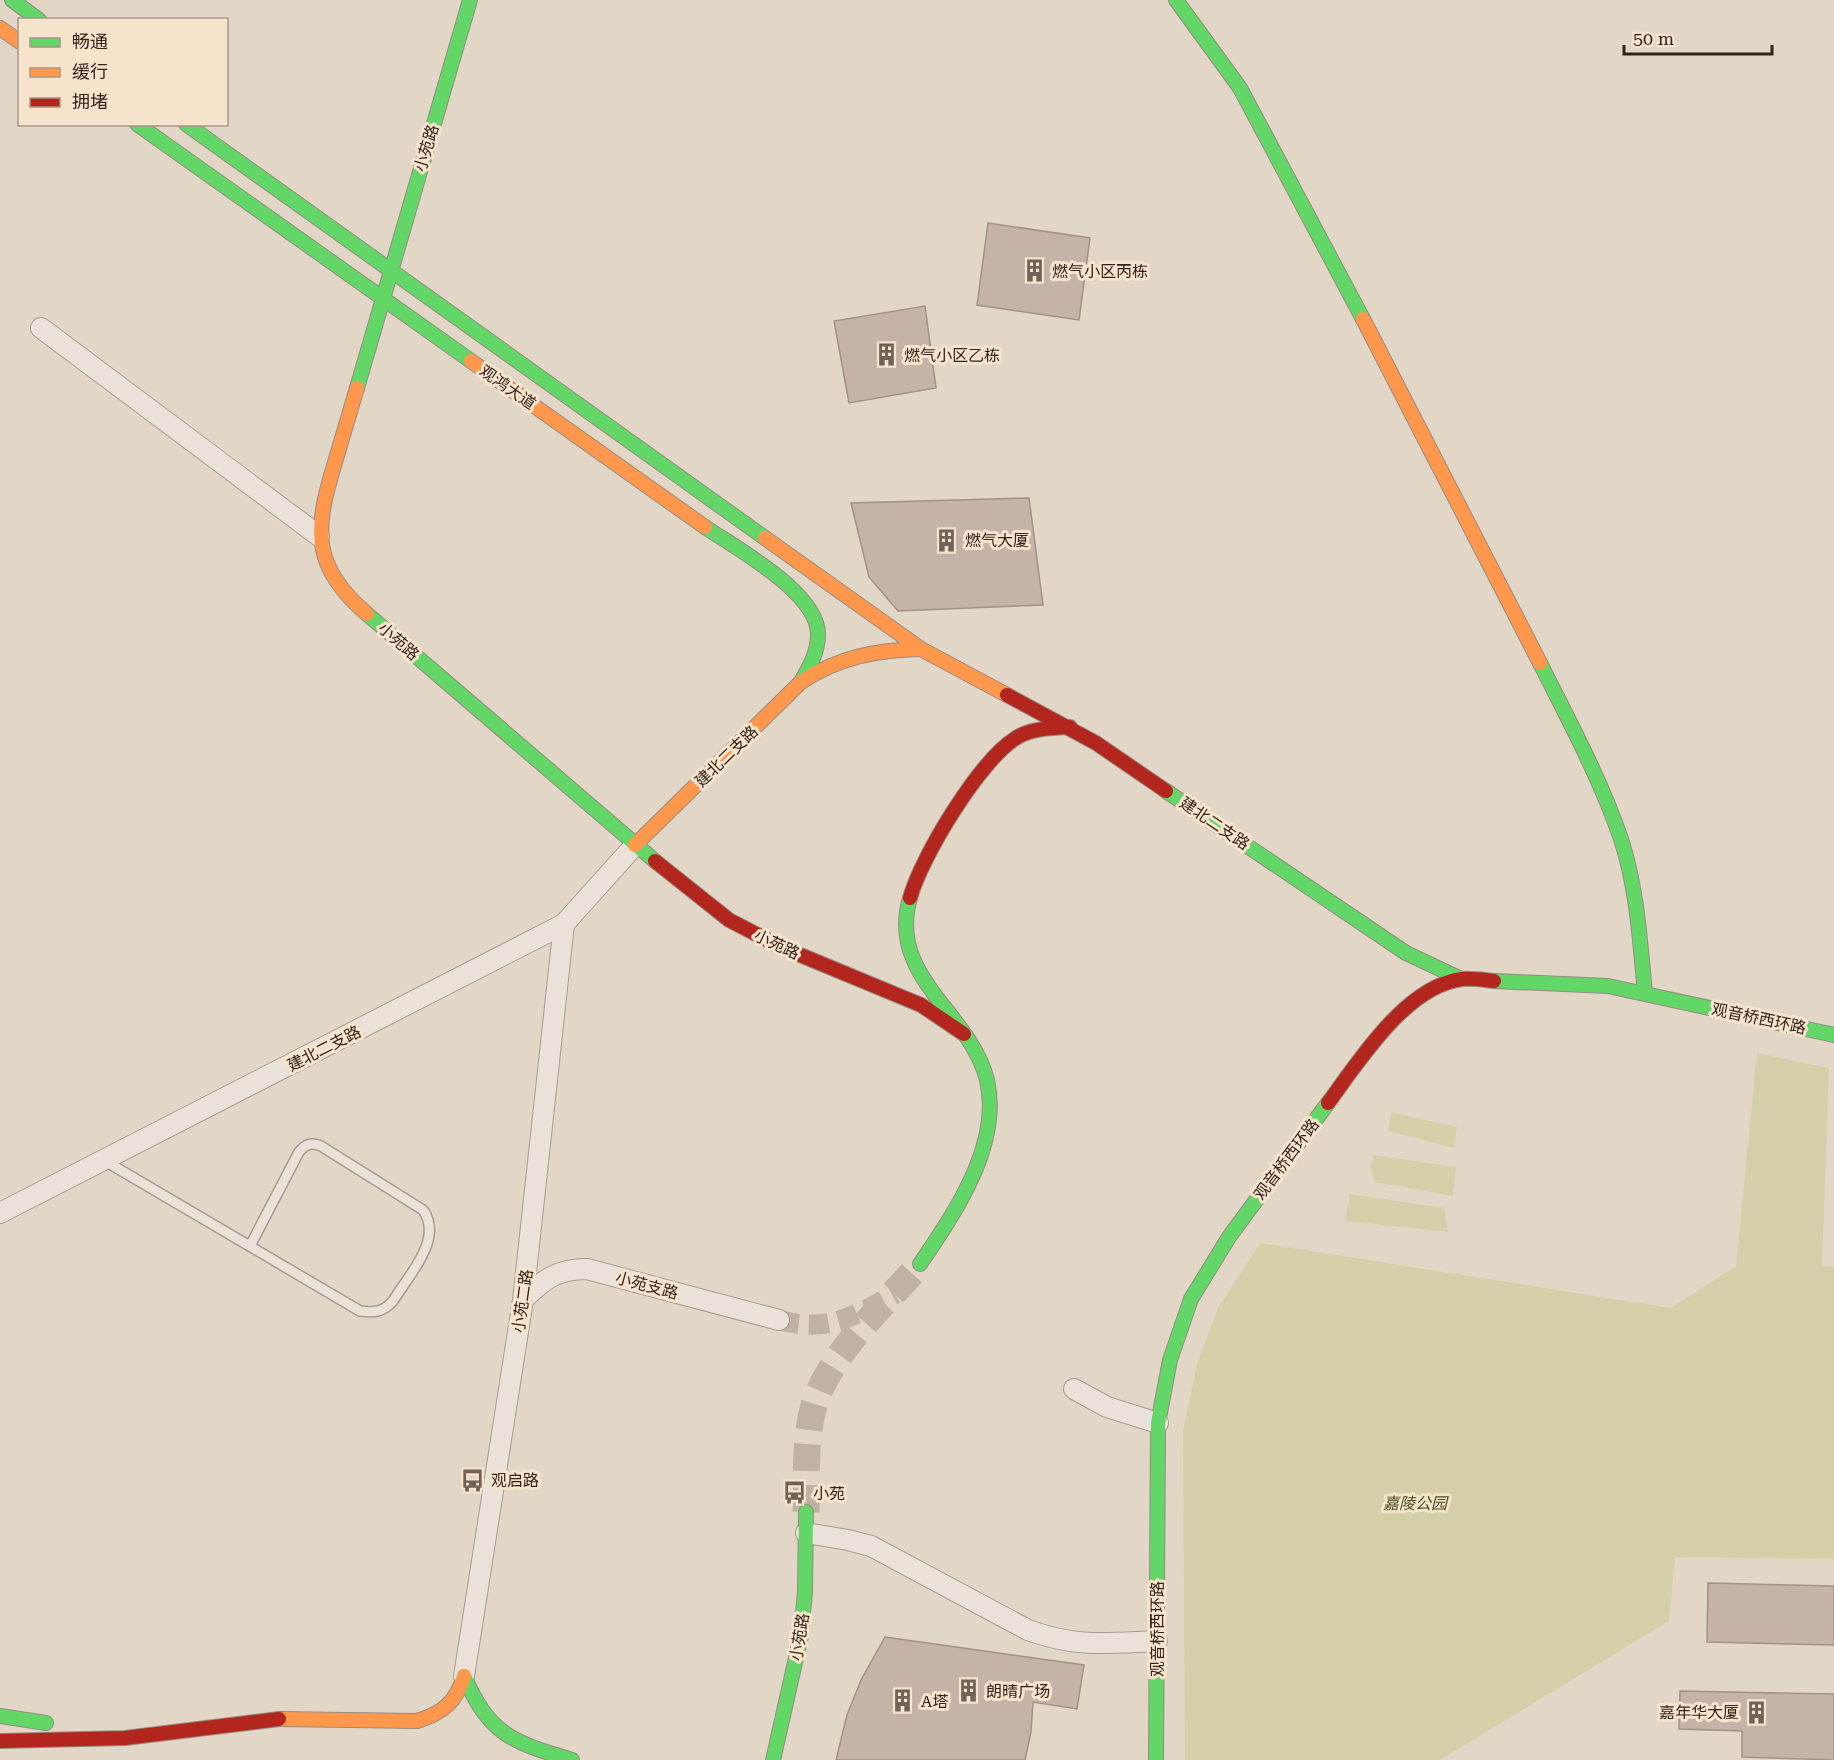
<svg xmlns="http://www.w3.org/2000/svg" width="1834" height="1760" font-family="'Roboto Serif','Noto Sans SC',serif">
	<rect width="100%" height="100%" fill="#e2d6c7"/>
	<path fill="#d5cfa9" d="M1757,1053L1829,1068L1822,1266L1834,1267V1559L1675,1557L1669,1621L1440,1760H1185L1183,1430L1198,1361L1218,1308L1260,1243L1671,1308L1736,1266Z
		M1391,1112L1457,1127L1454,1148L1388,1131Z
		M1373,1155L1456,1167L1453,1196L1375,1182L1371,1169Z
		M1350,1194L1444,1208L1448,1232L1345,1221Z"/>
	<path fill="#c5b3a8" stroke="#a19187" stroke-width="1.5" d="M988,223L1090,238L1079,320L977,305Z
		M925,306L936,388L849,403L834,321Z
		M1029,498L1043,605L898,611L869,577L851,503Z
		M1708,1583L1834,1586V1645L1707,1642Z
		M885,1637L1084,1665L1077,1709L1033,1702L1031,1732L1025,1760H836L847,1715L861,1680Z
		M1680,1691L1834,1694V1760L1742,1757V1731L1679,1729Z"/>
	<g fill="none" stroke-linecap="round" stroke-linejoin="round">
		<path stroke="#bfb2a5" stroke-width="20" stroke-dasharray="20 10" stroke-linecap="butt" d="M779,1320C828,1333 853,1317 895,1294"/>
		<path stroke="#bfb2a5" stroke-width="27" stroke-dasharray="27 14" stroke-linecap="butt" d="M806,1512C807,1477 804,1436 815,1402C834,1348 883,1307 920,1264"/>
		<defs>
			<path id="lane" d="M105,1161L360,1311C375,1313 383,1312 393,1301C408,1276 444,1239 423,1210L321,1146C311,1142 306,1144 299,1152L250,1246"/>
			<path id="street" d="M41,328L319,536
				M0,1213L564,924L635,845
				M523,1300C544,1279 557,1269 587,1269L779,1320
				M1074,1389L1107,1407L1158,1423
				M806,1533L848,1540L871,1546L1028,1630C1077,1648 1107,1643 1157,1641
				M464,1676L523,1300L564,924"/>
			<path id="fast" d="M12,0L39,20
				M1176,0L1240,88L1363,319
				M137,124L471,361
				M186,124L765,538
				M357,388L470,0
				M705,527C737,549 819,593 818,635C818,652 809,668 801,682
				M367,614L655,861
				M1540,663C1569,721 1600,778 1621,839C1637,888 1640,941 1645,993
				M1166,791L1406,953L1461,979
				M910,898C887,977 970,1012 987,1080C1002,1145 954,1214 920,1264
				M1494,981L1608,986L1834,1035
				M464,1676C490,1736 513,1742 572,1760
				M0,1716L46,1723
				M773,1760L801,1636L805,1592L806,1512
				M1156,1760L1158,1423L1170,1360L1191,1299L1229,1237L1328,1103"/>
			<path id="slow" d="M0,28L20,42
				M1363,319L1540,663
				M471,361L705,527
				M357,388C349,415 341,442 333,469C314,532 313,568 367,614
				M765,538L921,649L1007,695
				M635,845L801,682C839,657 876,650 921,649
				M279,1719L417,1721C443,1713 456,1702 464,1676"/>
			<path id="jam" d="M1007,695L1096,743L1166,791
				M655,861L729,920L781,947L921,1005L964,1034
				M910,898C921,857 980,760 1016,738C1031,728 1053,728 1070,727
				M1328,1103C1359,1061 1406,986 1462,979C1472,978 1484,980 1494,981
				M0,1741L125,1738L279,1719"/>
		</defs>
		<use href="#lane" stroke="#a69b91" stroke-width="12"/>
		<use href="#street" stroke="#a69b91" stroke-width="22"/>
		<use href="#fast" stroke="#968b81" stroke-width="16"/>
		<use href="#slow" stroke="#968b81" stroke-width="16"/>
		<use href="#jam" stroke="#968b81" stroke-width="16"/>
		<use href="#lane" stroke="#eae2d9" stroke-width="9"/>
		<use href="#street" stroke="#eae2d9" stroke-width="20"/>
		<use href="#fast" stroke="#63d668" stroke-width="14"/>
		<use href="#slow" stroke="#ff974d" stroke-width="14"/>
		<use href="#jam" stroke="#b3261e" stroke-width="14"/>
	</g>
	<defs>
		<symbol id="building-bare" viewBox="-9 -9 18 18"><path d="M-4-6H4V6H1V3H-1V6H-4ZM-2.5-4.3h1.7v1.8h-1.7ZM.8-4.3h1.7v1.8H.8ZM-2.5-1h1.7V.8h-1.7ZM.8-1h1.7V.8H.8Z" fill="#706257" stroke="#f5e3cb" stroke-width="2.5" paint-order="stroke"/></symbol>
		<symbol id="bus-bare" viewBox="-9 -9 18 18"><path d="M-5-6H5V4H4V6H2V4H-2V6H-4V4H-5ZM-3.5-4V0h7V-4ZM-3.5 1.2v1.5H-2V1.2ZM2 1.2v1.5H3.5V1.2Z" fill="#706257" stroke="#f5e3cb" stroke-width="2.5" paint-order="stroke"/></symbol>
	</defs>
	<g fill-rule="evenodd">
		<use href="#building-bare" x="1018" y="254" width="33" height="33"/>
		<use href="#building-bare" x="870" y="338" width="33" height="33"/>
		<use href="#building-bare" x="930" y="524" width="33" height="33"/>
		<use href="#bus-bare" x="456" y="1464" width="33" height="33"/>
		<use href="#bus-bare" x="778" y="1476" width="33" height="33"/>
		<use href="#building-bare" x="952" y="1674" width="33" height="33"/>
		<use href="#building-bare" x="886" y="1684" width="33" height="33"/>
		<use href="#building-bare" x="1740" y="1696" width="33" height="33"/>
	</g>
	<g text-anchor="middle" stroke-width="6" stroke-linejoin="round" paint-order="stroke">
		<g font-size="16" fill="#33231b" stroke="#f5e3cb">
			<text transform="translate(426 148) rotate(-73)" y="6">小苑路</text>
			<text transform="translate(508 387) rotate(35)" y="6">观鸿大道</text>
			<text transform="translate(399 641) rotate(41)" y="6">小苑路</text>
			<text transform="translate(726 756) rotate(-44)" y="6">建北二支路</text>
			<text transform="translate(1215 823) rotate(34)" y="6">建北二支路</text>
			<text transform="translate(777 944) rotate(25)" y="6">小苑路</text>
			<text transform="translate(1759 1018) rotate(12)" y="6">观音桥西环路</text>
			<text transform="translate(324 1048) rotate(-27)" y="6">建北二支路</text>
			<text transform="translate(1286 1159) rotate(-53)" y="6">观音桥西环路</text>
			<text transform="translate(647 1285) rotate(15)" y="6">小苑支路</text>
			<text transform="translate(522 1301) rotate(-82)" y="6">小苑二路</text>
			<text transform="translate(1157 1629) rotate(-90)" y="6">观音桥西环路</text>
			<text transform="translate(799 1637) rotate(-81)" y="6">小苑路</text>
		</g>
		<g font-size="16" fill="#33231b" stroke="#f5e3cb" text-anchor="start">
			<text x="1052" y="277">燃气小区丙栋</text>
			<text x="904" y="361">燃气小区乙栋</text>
			<text x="965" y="546">燃气大厦</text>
			<text x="491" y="1486">观启路</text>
			<text x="813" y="1499">小苑</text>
			<text x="986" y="1697">朗晴广场</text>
			<text x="921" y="1707">A塔</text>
			<text x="1739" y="1718" text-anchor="end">嘉年华大厦</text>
		</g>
		<g font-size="16" font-style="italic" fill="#4b5021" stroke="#f5e3cb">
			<text x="1415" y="1509">嘉陵公园</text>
		</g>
	</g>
	<rect x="18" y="18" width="210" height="108" fill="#f5e3cb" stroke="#a79685" stroke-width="1.5"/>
	<rect x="30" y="38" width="30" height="9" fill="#63d668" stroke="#a79685" stroke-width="1.5"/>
	<text x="72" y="48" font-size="18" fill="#33231b">畅通</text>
	<rect x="30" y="68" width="30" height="9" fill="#ff974d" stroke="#a79685" stroke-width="1.5"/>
	<text x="72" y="78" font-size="18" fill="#33231b">缓行</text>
	<rect x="30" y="98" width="30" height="9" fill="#b3261e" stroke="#a79685" stroke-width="1.5"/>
	<text x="72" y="108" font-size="18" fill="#33231b">拥堵</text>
	<path d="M1624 45v9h148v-9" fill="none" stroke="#33231b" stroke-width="3"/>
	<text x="1633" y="45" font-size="18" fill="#33231b" stroke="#f5e3cb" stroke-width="4.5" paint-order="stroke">50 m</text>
</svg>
